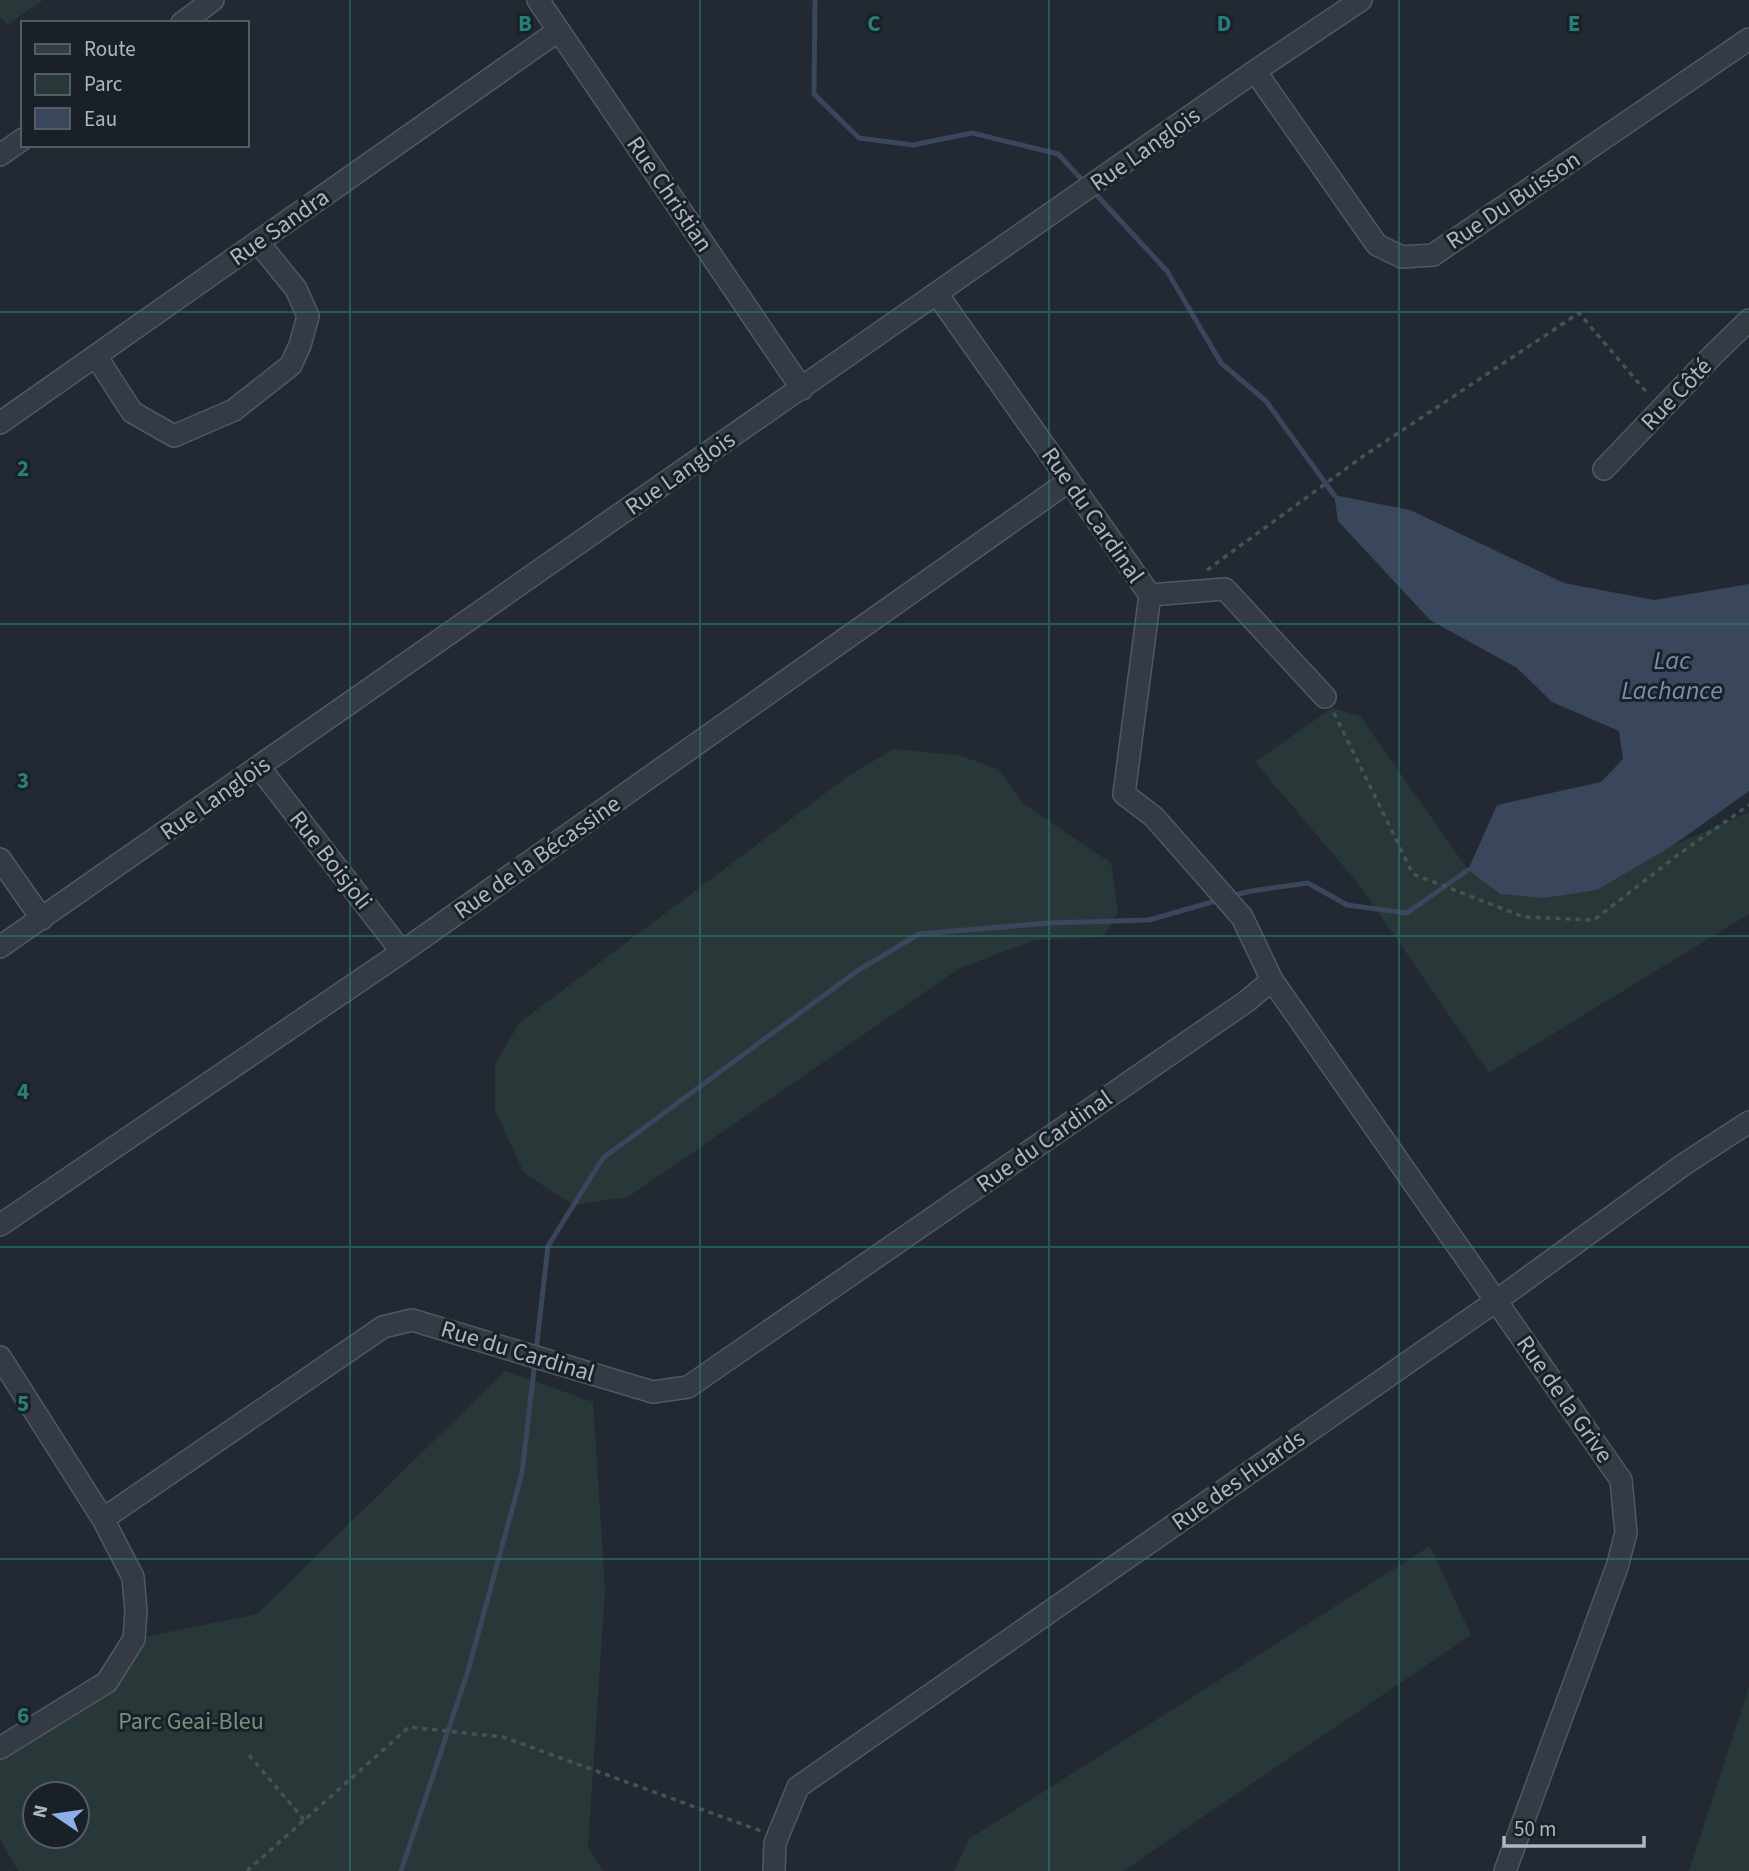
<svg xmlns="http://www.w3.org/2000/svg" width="1749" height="1871" font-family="'Source Sans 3',sans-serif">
	<rect width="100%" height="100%" fill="#222933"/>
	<path fill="#283838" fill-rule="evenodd" d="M0,0H43L7,25L0,16Z
		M1332,708L1360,716L1468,870L1500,894L1597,890L1672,846L1749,812V914L1489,1073L1361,887L1255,762Z
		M894,749L958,755L998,769L1025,805L1111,863L1118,912L1104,937L1035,940L960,968L628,1197L573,1205L524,1173L495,1110V1065L519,1023L851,774Z
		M505,1371L593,1402L605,1589L588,1847L603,1871H18L0,1839V1748L107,1682L134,1639L257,1614ZM35,1794H77V1836H35Z
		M1430,1546L1471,1635L1123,1871H954L969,1839Z
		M1749,1687V1871H1689Z"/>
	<path fill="#39465b" d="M1334,495L1410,510L1564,583L1654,600L1749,584V791L1672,846L1597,890L1544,898L1500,894L1468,870L1497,805L1601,782L1623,759L1619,731L1552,702L1517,668L1430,620L1338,521Z"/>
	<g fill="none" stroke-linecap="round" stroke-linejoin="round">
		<path stroke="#39465b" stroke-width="5" d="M815,0L814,94L859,138L913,145L972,133L1058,154L1085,183
			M1092,190L1167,271L1221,363L1266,401L1334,495
			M1231,896L1251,891L1308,883L1347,905L1407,913L1468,870
			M536,1351L548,1246L603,1158L857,971L919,934L1049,923L1149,920L1219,900
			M401,1871L468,1671L522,1473L535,1361"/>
		<defs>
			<path id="minor" d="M538,0L802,389
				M182,23L213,0
				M1255,71L1377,245L1402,257L1433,255L1749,39
				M0,155L23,139
				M96,356L132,412L174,436L234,410L291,365L300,345L308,316L296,289L258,242
				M0,423L558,31
				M1604,469L1713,355L1749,320
				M1150,595L1225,589L1325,697
				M259,767L402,952
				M0,859L42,919
				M0,947L1255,71L1361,0
				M1272,980L1621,1480L1626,1533L1617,1567L1505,1871
				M0,1225L402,952L1069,481
				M0,1357L103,1519L133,1577L136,1611L134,1639L107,1682L0,1748
				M103,1519L383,1327L412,1320L653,1392L688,1387L1247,1001L1272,980L1242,917L1154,817L1124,794L1150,595L937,294
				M774,1871L775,1843L798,1787L1496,1301L1683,1165L1749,1122"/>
		</defs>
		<use href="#minor" stroke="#525862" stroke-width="24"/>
		<path stroke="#455356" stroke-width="3.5" stroke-dasharray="5 5" stroke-linecap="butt" d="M1207,570L1362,457L1579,313L1648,394
			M1334,713L1413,874L1524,917L1594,920L1679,854L1749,805
			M249,1755L305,1821
			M247,1871L409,1727L503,1737L761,1831"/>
		<use href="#minor" stroke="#353b44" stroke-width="21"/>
	</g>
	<path fill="none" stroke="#277f7a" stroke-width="2" stroke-opacity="0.55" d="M350,0V1871M700,0V1871M1049,0V1871M1399,0V1871M0,312H1749M0,624H1749M0,936H1749M0,1247H1749M0,1559H1749"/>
	<g text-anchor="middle" stroke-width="6" stroke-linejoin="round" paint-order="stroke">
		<g font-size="24" fill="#afb5c1" stroke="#1a2028">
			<text transform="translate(1145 149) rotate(-35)" y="8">Rue Langlois</text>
			<text transform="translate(670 194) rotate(56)" y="8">Rue Christian</text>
			<text transform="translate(1513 200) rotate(-34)" y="8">Rue Du Buisson</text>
			<text transform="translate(279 227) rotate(-35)" y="8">Rue Sandra</text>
			<text transform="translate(1676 394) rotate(-46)" y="8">Rue Côté</text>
			<text transform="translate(680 473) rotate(-35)" y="8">Rue Langlois</text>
			<text transform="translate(1093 515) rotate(55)" y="8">Rue du Cardinal</text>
			<text transform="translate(215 798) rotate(-35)" y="8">Rue Langlois</text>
			<text transform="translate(537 857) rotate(-35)" y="8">Rue de la Bécassine</text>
			<text transform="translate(331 860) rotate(52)" y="8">Rue Boisjoli</text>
			<text transform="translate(1044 1141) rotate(-35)" y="8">Rue du Cardinal</text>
			<text transform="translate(518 1351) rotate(17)" y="8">Rue du Cardinal</text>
			<text transform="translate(1565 1399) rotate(55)" y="8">Rue de la Grive</text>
			<text transform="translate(1238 1480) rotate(-35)" y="8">Rue des Huards</text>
		</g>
		<g font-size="24" fill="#71947a" stroke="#1a2028">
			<text x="191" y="1729">Parc Geai-Bleu</text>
		</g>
		<g font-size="26" font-style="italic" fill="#7b8da6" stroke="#1a2028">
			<text x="1672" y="669">Lac<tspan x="1672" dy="30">Lachance</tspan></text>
		</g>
	</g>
	<g font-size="23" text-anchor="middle" font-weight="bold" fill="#277f7a" stroke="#1a2028" stroke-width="6" stroke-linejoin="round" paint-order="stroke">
		<text x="525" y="31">B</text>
		<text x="874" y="31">C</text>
		<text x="1224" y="31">D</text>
		<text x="1574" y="31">E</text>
		<text x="23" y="476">2</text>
		<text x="23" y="788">3</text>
		<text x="23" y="1099">4</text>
		<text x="23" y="1411">5</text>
		<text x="23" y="1723">6</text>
	</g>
	<rect x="21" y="21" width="228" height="126" fill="#1a2028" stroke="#565c65" stroke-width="2"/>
	<rect x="35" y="44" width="35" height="10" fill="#353b44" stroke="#565c65" stroke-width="2"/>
	<text x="84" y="56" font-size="21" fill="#afb5c1">Route</text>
	<rect x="35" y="74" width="35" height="21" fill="#283838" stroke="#565c65" stroke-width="2"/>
	<text x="84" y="91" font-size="21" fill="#afb5c1">Parc</text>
	<rect x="35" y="108" width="35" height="21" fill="#39465b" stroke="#565c65" stroke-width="2"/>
	<text x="84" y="126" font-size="21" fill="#afb5c1">Eau</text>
	<g transform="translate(56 1815) rotate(283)"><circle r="33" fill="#1a2028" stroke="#565c65" stroke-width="2"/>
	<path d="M0-5L12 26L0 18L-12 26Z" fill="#8caee9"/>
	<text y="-10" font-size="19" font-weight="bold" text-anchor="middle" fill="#afb5c1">N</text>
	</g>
	<path d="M1504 1836v10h140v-10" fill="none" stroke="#afb5c1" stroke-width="3.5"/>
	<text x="1514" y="1836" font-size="21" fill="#afb5c1" stroke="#1a2028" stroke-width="5" paint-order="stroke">50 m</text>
</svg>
